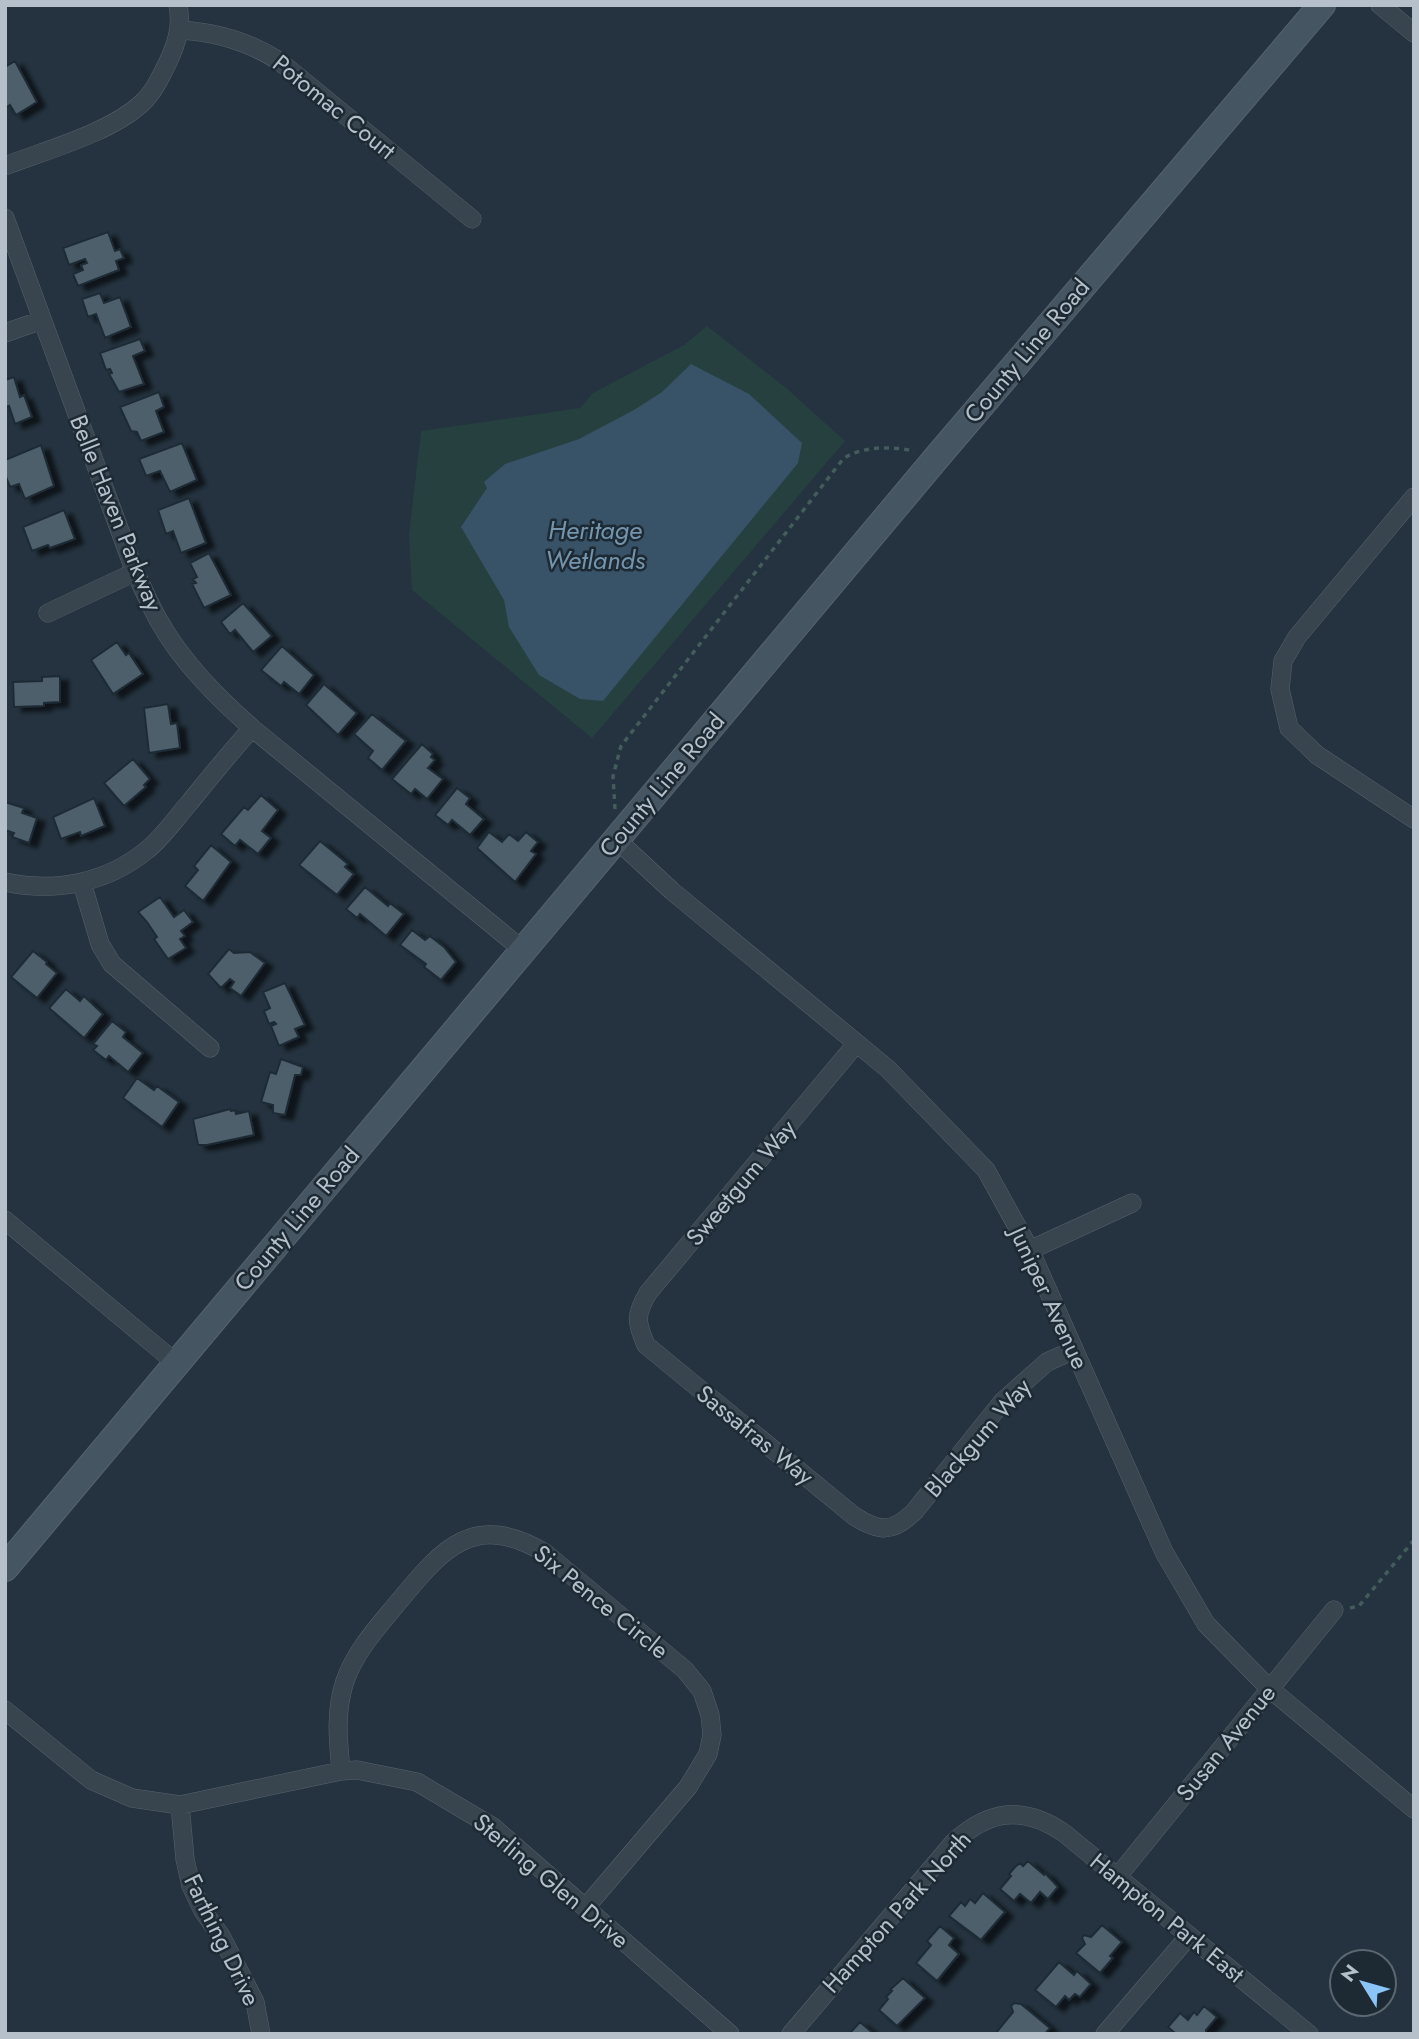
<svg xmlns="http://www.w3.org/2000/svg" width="1419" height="2039" font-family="Jost,sans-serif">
	<defs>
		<filter id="shadow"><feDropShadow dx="8" dy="4.5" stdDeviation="2" flood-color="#0009"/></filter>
	</defs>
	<rect width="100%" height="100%" fill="#24333f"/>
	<path fill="#264040" d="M707,326L786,388L845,441L592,738L412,590L409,535L421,431L580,408L593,393L684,345Z"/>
	<path fill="#385267" d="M691,364L749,394L802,443L798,463L603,701L580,699L539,675L509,627L504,600L461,527L487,488L484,482L505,464L579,439L634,410L662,392Z"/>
	<path fill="#4d5e6a" stroke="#1f2c36" stroke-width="2" filter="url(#shadow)" d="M15,61L37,102L16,115L10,105L7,107L5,104V67Z
		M108,232L115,251L120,249L124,258L116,261L119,270L78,286L73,274L83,270L81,265L87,263L85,259L69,265L63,248Z
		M100,293L104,303L120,297L131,327L105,338L96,314L88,317L82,299Z
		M140,339L145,351L133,356L144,384L119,392L109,374L112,373L110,369L106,370L100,353Z
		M14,377L20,397L24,395L32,417L15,424L9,406L5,407V380Z
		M159,392L164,407L156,411L164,432L141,441L137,432L131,431L120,407Z
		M182,443L197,480L170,492L160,471L146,476L139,459Z
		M41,445L54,486L25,499L19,484L10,487L5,474V460Z
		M189,498L206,543L181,553L173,531L166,534L158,510Z
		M64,510L75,539L50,548L48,545L32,551L23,527Z
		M209,553L231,595L204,608L192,584L196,583L193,579L197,577L190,563Z
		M243,603L272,636L253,652L235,630L230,634L221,622Z
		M117,642L126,655L129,653L143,674L113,694L91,660Z
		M282,646L314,675L299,694L284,682L281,686L261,670Z
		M60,676V702L44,703V706L14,707L13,682L42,681V677Z
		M324,684L357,713L338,735L306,705Z
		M168,704L171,724L177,723L180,748L149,753L144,708Z
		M372,714L406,741L382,770L368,758L373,751L354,734Z
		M422,744L433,754L431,757L435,760L428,768L443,779L427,799L415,789L411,794L392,779Z
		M133,759L150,779L144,785L146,787L124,806L104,783Z
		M457,788L470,798L466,804L484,819L470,835L452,820L448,825L435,815Z
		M261,795L278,810L262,831L271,838L258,854L240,840L235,846L221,834L244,807L248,810Z
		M94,798L105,826L81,836L80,832L61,839L53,817Z
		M5,802L24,808L22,813L37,818L29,843L12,837L14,833L5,830Z
		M489,832L502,842L509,834L518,841L526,832L538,842L531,851L536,854L515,882L477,848Z
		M320,841L348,864L345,867L354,874L337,895L299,865Z
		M211,845L231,862L203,901L185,886L198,870L194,866Z
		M365,887L388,906L390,903L404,914L386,936L360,914L357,918L346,909Z
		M160,897L174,917L184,910L193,922L181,931L185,936L180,939L186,948L168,959L154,939L157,937L147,922L138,912Z
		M412,930L425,940L430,936L444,947L456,962L441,980L424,967L426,964L400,945Z
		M229,949L234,953L250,952L265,963L241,996L230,988L234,982L230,979L221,988L208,974Z
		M33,951L47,962L46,964L57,973L37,998L11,977Z
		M285,983L305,1025L295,1029L299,1037L279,1046L271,1026L276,1024L274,1022L269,1024L264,1011L270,1008L263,992Z
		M66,989L80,1001L84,996L103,1014L84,1038L49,1008Z
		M112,1021L126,1032L123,1037L143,1053L128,1072L109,1056L106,1060L93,1050L97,1046L93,1044Z
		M281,1059L303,1067L301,1075H295L285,1115L273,1113V1105L261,1102L270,1072L276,1074Z
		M137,1078L154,1090L157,1086L179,1102L162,1127L123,1098Z
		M230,1109L231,1111L235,1110L236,1114L249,1111L254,1135L207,1145H198L193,1119Z
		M1028,1861L1044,1875L1045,1873L1058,1887L1048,1899L1040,1892L1031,1903L1020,1894L1014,1901L1000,1889L1011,1876L1009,1874L1015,1867L1020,1863L1023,1866Z
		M983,1893L1005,1912L981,1940L949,1916L961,1902L965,1906L970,1899L975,1903Z
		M1102,1925L1122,1942L1110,1956L1113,1958L1100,1973L1076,1953L1085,1944L1082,1938L1084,1935L1091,1937Z
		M940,1926L954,1938L949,1945L959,1954L937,1981L916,1963L931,1945L927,1941Z
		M1059,1962L1074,1975L1077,1971L1091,1984L1080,1997L1075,1994L1069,2000L1065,1996L1056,2007L1035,1990Z
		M903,1978L925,1998L897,2026L879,2010L888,1999L886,1997L892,1991L890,1990Z
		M1014,2003L1021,2004L1050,2028L1045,2034H995L1013,2012L1011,2006Z
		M1204,2006L1217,2017L1206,2030V2034H1176L1168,2027L1180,2013L1188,2020L1194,2012L1197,2015Z
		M860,2022L874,2034H849Z"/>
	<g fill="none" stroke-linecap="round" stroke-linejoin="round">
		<defs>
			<path id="minor" d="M1380,5L1414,33
				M179,30C216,32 248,41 279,61L472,219
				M5,166C46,150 110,133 142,103C154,92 161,76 168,62C177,43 182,26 178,5
				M5,218L135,572C143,588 150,605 159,621C182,662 217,697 252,728L523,950
				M5,333L42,320
				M1414,497L1297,637L1283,661L1280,689L1289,728L1317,755L1414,819
				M48,613L135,572
				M616,839L672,891L888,1069L986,1170L1030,1250L1164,1552L1206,1624L1269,1688L1414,1809
				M5,882C55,893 107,883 147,850C163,837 176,818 190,802C210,777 231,752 252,728
				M82,883L100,944L112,964L210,1048
				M856,1044L648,1293C635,1315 636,1322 646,1345L854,1516C879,1532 892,1533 914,1512L1003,1401L1047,1362L1074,1350
				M5,1220L176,1363
				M1030,1250L1132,1203
				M5,1710L91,1780L132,1798L180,1805L341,1771L357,1770L417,1782L493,1827L730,2034
				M341,1771C338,1740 335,1711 345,1681C355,1652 376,1629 395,1606C440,1552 471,1509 545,1553L685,1670L702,1691L710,1715L712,1735L708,1754L688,1787L586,1907
				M180,1805L185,1859L191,1886L203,1911L221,1936L255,2002L261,2034
				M1118,1876L1334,1610
				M791,2034L954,1842C989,1810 1023,1805 1064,1833L1309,2034
				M1105,2034L1189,1936"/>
			<path id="secondary" d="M5,1568L938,456L1322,5"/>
		</defs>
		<use href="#minor" stroke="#56636d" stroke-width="19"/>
		<use href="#secondary" stroke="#56636d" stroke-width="28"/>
		<path stroke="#445c5c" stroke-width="3.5" stroke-dasharray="5 5" stroke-linecap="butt" d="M615,809L613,776L621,746L843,459C861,446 892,446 914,451
			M1350,1608L1359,1606L1414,1540"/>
		<use href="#minor" stroke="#38454f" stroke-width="18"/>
		<use href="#secondary" stroke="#465562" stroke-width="26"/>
	</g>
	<g text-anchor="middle" stroke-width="5" stroke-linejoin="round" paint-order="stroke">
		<g font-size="24" fill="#b5c0ca" stroke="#1d2a34">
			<text transform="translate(334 107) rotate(39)" y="8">Potomac Court</text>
			<text transform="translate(1027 351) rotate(-50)" y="8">County Line Road</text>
			<text transform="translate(116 513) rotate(68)" y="8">Belle Haven Parkway</text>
			<text transform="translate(662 785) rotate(-50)" y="8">County Line Road</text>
			<text transform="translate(741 1183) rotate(-50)" y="8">Sweetgum Way</text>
			<text transform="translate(297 1219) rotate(-50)" y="8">County Line Road</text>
			<text transform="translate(1049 1298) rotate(65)" y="8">Juniper Avenue</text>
			<text transform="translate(755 1435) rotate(39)" y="8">Sassafras Way</text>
			<text transform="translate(978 1438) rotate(-49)" y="8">Blackgum Way</text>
			<text transform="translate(601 1602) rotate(39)" y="8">Six Pence Circle</text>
			<text transform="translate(1226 1743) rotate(-51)" y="8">Susan Avenue</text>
			<text transform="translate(551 1881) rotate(40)" y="8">Sterling Glen Drive</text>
			<text transform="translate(897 1912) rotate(-48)" y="8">Hampton Park North</text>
			<text transform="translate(1167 1918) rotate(39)" y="8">Hampton Park East</text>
			<text transform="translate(222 1940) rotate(64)" y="8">Farthing Drive</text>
		</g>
		<g font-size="26" font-style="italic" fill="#7495ad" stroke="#1d2a34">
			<text x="595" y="539">Heritage<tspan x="595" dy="30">Wetlands</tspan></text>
		</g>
	</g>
	<rect width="1419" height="2039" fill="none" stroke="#b5c0ca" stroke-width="14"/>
	<g transform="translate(1363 1983) rotate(307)"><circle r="33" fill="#1d2a34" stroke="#5a6670" stroke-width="2"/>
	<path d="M0-5L12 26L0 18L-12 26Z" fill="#8ac4f9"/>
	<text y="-10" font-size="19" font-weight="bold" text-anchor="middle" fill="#b5c0ca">N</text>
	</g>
</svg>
